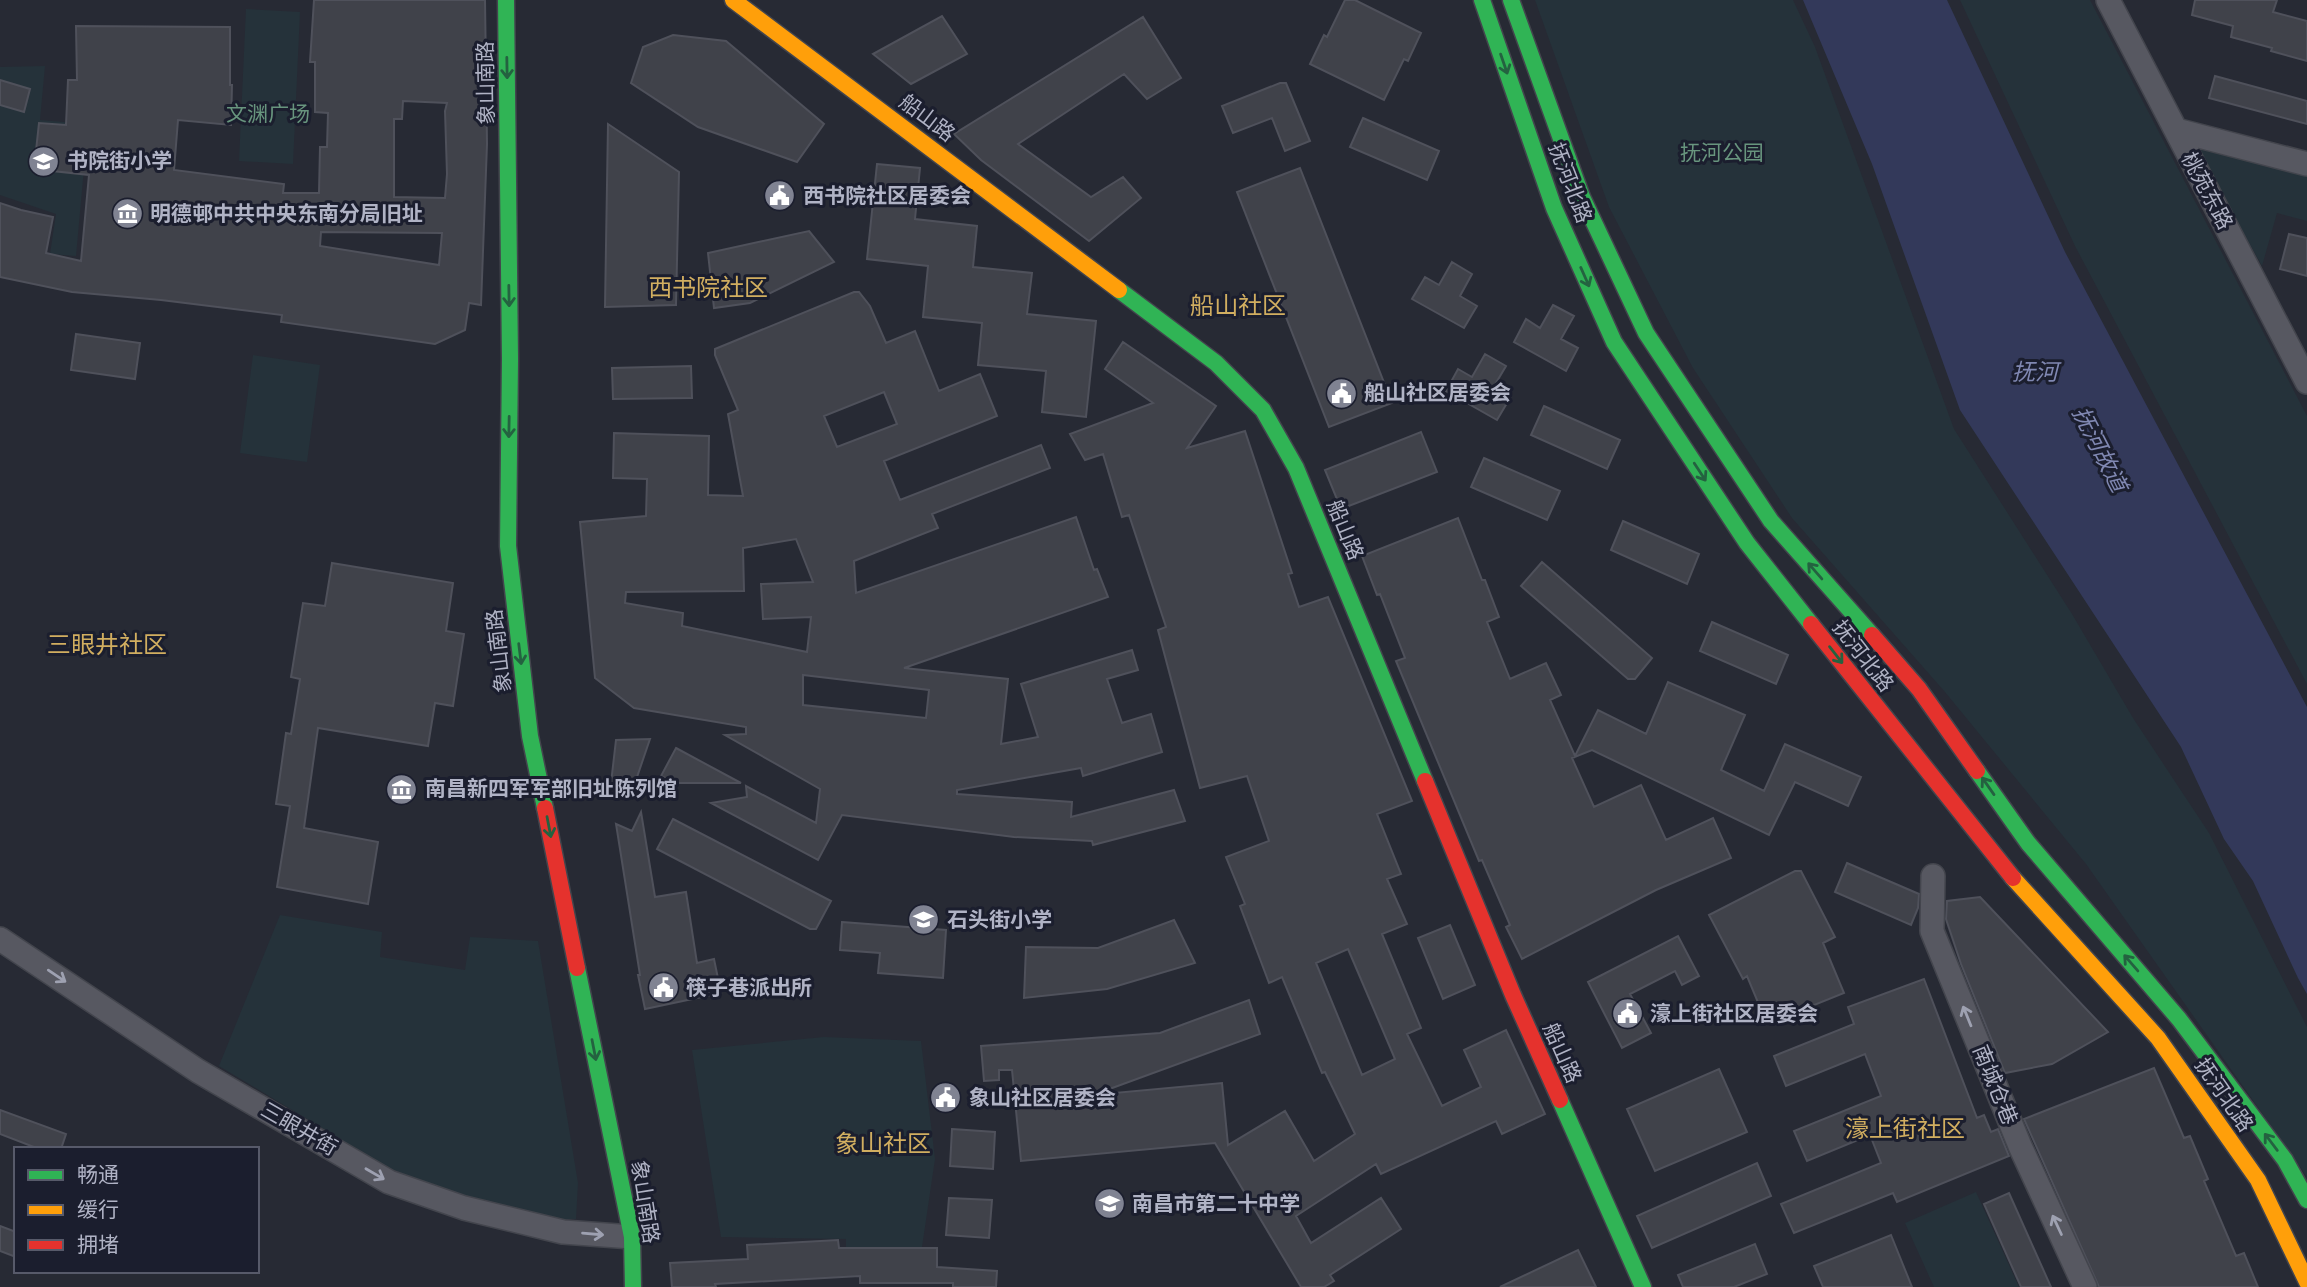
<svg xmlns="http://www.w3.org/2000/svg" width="2307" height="1287" font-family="'Archivo Narrow','Noto Sans SC',sans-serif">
	<rect width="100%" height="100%" fill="#272a34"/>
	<path fill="#25323a" d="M1535,0H1793L1815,47L1954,429L2072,614L2133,718L2209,833L2307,1027V1177L2086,864L1945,692L1792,518L1693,368L1609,207Z
		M1960,0H2090L2307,416V684L2075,246Z
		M246,9L300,12L293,164L239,161Z
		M45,66L40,120L88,124L76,256L50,254L56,214L0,195V67Z
		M2193,144L2307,176V221L2277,213L2262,266Z
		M253,355L320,365L307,462L240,453Z
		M280,915L382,932L380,957L465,970L470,937L538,941L578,1183L576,1219L560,1220L465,1197L390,1169L219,1066Z
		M824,1037L921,1041L935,1159L922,1247H846V1239L721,1237L692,1050Z
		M1976,1192L2019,1287H1934L1905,1223Z"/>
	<path fill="#33395a" d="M1803,0H1947L2065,252L2307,707V994L2298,978L2253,881L2224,839L2181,747L1960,410L1872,164Z"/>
	<path fill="#40424a" stroke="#4f515b" stroke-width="2" fill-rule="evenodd" d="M314,0H485L487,144L481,305L469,303L465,330L435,344L281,322L282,315L161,300L72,292L0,277V203L21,210L53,217L46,253L81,261L89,175L34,169L39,123L66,125L68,80H77L76,26L230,27V85H232L231,125L178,120L174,170L284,184L283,193H319L320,147H327L328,113L315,112V62H310ZM403,101L447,103L445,111L447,174L445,198L394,197V119H402ZM321,232L442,233L439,265L320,246Z
		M1345,0H1355L1421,33L1408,61L1404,59L1384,100L1310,64L1324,35L1327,37Z
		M2195,0H2277L2273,12L2307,21V61L2271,51L2272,48L2231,37L2233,26L2192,15Z
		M942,16L967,54L911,84L873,54Z
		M1143,17L1181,78L1147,99L1124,74L1018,144L1091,197L1123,177L1141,198L1089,241L981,160L954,134Z
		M673,35L726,41L824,124L797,162L698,127L631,83L643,47Z
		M2215,76L2307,101V124L2209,98Z
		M0,80L30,89L24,112L0,105Z
		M1280,83H1286L1310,141L1285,151L1272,118L1233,133L1222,106Z
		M1363,118L1439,151L1427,180L1350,147Z
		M608,124L679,172L676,305L605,307Z
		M877,164L920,168L915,219L977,226L973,267L1032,273L1027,314L1096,321L1086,417L1042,412L1046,371L978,365L982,323L923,317L928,266L867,259Z
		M1300,168L1392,403L1329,427L1237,192Z
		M809,231L834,262L750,303L714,308L708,253Z
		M2289,234L2307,238V276L2280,269Z
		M1452,262L1472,274L1460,296L1477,306L1464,328L1412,299L1425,277L1439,285Z
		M854,292H859L870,306L886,343L915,331L939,391L980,374L997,416L884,461L900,500L1041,445L1050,468L932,514L938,528L854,561L856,593L1076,517L1094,570L1097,569L1108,597L904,668L1008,679L1001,744L1038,737L1021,684L1132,650L1138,670L1107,679L1122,723L1151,714L1162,752L1083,776L1081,768L957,790V794L1072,802L1071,817L1174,790L1185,821L1093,845L1092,841L1014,837L842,815L818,860L711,803L747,797L746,786L816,823L820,789L725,735L746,734V727L634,708L595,678L580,522L646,516L647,479L613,478L614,433L709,436L708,495L743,496L728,414L738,410L715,355V349ZM884,392L897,424L837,447L824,416ZM796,539L813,582L761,584L763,619L811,617L807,652L682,626L683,613L625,603L626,592L744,591L743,548ZM803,675L929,690L926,718L803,705Z
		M1553,305L1574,316L1561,339L1578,348L1566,371L1514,342L1526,319L1540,328Z
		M76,334L140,343L135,379L71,370Z
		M1123,342L1216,406L1187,448L1245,431L1292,573L1288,574L1299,607L1328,597L1412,801L1377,814L1401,874L1387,879L1407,924L1382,934L1421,1028L1407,1034L1442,1106L1481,1087L1464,1050L1506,1030L1545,1114L1502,1134L1496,1121L1381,1174L1376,1164L1296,1216L1311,1243L1381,1198L1401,1229L1330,1275L1334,1281L1324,1287H1301L1215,1143L1021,1161L1012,1070H999V1080L984,1081L981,1046L1160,1033L1249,1000L1260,1034L1104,1091V1094L1222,1083L1228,1145L1285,1111L1314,1161L1355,1134L1325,1072L1322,1073L1282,977L1269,983L1240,906L1245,904L1226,857L1269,841L1247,776L1200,788L1158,630L1166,627L1129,515L1122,517L1103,454L1085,460L1070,434L1153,403L1105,369ZM1348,949L1395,1059L1362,1075L1316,963Z
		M1485,354L1506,366L1493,388L1510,398L1497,420L1446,391L1458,369L1472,377Z
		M691,366L692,398L613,399L612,368Z
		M1544,406L1620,440L1607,469L1531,435Z
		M1421,432L1437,472L1341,509L1325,470Z
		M1484,458L1560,491L1547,520L1471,487Z
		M1458,518L1482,580H1485L1499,617L1487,622L1510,679L1546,663L1561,695L1550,700L1575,756L1598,710L1646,734L1668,682L1745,715L1721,770L1764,791L1785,744L1861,777L1848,806L1795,782L1769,835L1592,750L1572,758L1594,807L1641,785L1666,840L1713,818L1731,858L1656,890L1522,959L1506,927L1510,925L1482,860L1479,861L1396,661L1405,658L1380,594L1377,595L1362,556Z
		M1623,521L1699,554L1687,584L1611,550Z
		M1542,562L1652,658L1635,679H1628L1521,586Z
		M332,563L453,583L446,631L464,634L453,706L435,703L428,746L318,728L304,828L378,842L368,904L277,887L290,806L276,804L286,733L291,734L300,679L291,677L303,603L325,606Z
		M1712,622L1788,655L1776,684L1700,651Z
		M650,739L635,783H611L616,740Z
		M676,748L741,783H675L661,776Z
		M641,812L655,897L686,892L697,963L714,959L721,993L645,1009L638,975H640L616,824L632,831Z
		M673,819L831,901L816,929H810L657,849Z
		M1847,863L1919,894L1918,908L1911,925L1835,892Z
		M1795,871H1801L1835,937L1823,943L1844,993L1767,1024L1747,976L1743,979L1709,915Z
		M1980,897L2108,1032L2052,1064L2005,1073L1961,964L1946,919L1947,901Z
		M1174,920L1195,963L1107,989L1024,998L1026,947L1098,948Z
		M842,922L946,930L943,978L878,973L880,953L840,950Z
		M1450,925L1475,985L1443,999L1418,938Z
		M1678,936L1699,976L1682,985L1675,971L1630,994L1651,1033L1622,1048L1588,982Z
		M1924,979L1977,1118L1984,1115L1991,1132L1998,1129L2009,1156L1897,1202L1893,1193L1794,1233L1781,1204L1881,1163L1870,1135L1807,1161L1794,1131L1881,1096L1865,1054L1786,1086L1774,1056L1854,1024L1848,1007Z
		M2154,1068L2184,1138L2190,1136L2208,1179L2204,1181L2236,1256L2244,1253L2258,1287H2099L2024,1119Z
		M1719,1069L1747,1132L1655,1171L1627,1109Z
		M0,1110L66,1134L61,1149H39L0,1134Z
		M952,1129L995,1132L993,1169L950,1166Z
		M1757,1163L1771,1196L1652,1248L1637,1216Z
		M2009,1193L2051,1287H2021L1984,1204Z
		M949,1198L992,1200L989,1238L946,1235Z
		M0,1226L16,1232V1257L0,1251Z
		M1891,1235L1912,1287H1823L1814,1266Z
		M838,1240L839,1248H937V1267L997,1271L996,1287H953V1283H860V1276L715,1284L716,1287H672L670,1263L748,1259L747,1245Z
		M1755,1244L1767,1274L1734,1287H1683L1678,1275Z
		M1578,1250L1596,1287H1500Z"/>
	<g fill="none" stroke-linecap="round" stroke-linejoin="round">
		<defs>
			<path id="street" d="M2108,0L2307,382
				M2176,130L2307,164
				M1933,876L1932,931L2020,1146L2085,1287
				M0,939L198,1071L389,1182L464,1208L563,1232L632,1237"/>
			<path id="fast" d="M506,0L510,359L508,546L530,736L545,808
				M1482,0L1554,208L1614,342L1747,543L1811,624
				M1511,0L1582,197L1646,333L1771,521L1872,635
				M1119,290L1216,363L1263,410L1296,468L1425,781
				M1977,771L2028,843L2179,1019L2285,1160L2307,1200
				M577,968L632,1237L633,1287
				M1560,1100L1643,1287"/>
			<path id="slow" d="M733,0L1119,290
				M2013,878L2158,1038L2258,1180L2307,1282"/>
			<path id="jam" d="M1811,624L2013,878
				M1872,635L1919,689L1977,771
				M1425,781L1513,995L1560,1100
				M545,808L577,968"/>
		</defs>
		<use href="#street" stroke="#43454d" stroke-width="26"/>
		<use href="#fast" stroke="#43454d" stroke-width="19"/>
		<use href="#slow" stroke="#43454d" stroke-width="19"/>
		<use href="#jam" stroke="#43454d" stroke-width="19"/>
		<use href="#street" stroke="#575861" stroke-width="23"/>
		<use href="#fast" stroke="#30b455" stroke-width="16"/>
		<use href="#slow" stroke="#ff9f0a" stroke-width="16"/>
		<use href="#jam" stroke="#e5322d" stroke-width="16"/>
	</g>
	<defs><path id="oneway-shaft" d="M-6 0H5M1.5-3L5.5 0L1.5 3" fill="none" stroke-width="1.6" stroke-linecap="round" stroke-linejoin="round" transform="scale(1.75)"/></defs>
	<g stroke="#246240">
		<use href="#oneway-shaft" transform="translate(1504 64) rotate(71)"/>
		<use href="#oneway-shaft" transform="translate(507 68) rotate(89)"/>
		<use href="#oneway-shaft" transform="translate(1585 277) rotate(66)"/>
		<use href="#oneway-shaft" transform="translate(509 296) rotate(89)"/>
		<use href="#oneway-shaft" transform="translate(509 427) rotate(91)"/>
		<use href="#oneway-shaft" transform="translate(1700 472) rotate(57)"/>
		<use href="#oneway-shaft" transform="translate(1815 571) rotate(-131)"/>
		<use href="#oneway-shaft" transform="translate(520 654) rotate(83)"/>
		<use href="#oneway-shaft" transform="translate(1836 655) rotate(52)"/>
		<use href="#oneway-shaft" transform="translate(1988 786) rotate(-125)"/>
		<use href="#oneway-shaft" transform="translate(549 827) rotate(79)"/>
		<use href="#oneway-shaft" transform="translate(2131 963) rotate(-131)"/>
		<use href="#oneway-shaft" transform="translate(594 1050) rotate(79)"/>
		<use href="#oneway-shaft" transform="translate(2271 1142) rotate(-127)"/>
	</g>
	<g stroke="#9ea1b1">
		<use href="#oneway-shaft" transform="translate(57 976) rotate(34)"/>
		<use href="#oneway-shaft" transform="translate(1967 1016) rotate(-112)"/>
		<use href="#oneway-shaft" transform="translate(375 1174) rotate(30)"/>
		<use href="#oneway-shaft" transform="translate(2057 1225) rotate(-115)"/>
		<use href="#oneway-shaft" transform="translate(593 1234) rotate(5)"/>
	</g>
	<defs>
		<symbol id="school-disc" viewBox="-11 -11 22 22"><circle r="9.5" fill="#808392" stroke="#1b1e2e"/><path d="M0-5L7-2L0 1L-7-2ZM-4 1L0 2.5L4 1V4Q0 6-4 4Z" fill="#fff"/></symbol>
		<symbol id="civic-disc" viewBox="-11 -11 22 22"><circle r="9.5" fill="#808392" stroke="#1b1e2e"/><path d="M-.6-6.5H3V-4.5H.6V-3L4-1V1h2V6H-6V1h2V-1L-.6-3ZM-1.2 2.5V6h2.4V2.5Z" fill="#fff"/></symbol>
		<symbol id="museum-disc" viewBox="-11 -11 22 22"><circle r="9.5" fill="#808392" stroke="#1b1e2e"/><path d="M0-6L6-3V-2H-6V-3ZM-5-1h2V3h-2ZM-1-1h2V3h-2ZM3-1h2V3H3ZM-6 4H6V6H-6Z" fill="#fff"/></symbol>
	</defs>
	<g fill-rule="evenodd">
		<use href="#school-disc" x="26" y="144" width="35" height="35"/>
		<use href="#civic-disc" x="762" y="178" width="35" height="35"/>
		<use href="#museum-disc" x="110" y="196" width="35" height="35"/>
		<use href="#civic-disc" x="1324" y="376" width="35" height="35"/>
		<use href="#museum-disc" x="384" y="772" width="35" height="35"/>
		<use href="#school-disc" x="906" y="902" width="35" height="35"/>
		<use href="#civic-disc" x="646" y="970" width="35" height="35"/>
		<use href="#civic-disc" x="1610" y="996" width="35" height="35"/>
		<use href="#civic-disc" x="928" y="1080" width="35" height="35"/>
		<use href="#school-disc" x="1092" y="1186" width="35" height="35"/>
	</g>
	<g text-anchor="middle" stroke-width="6" stroke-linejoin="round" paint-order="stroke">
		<g font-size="21" fill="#b0b3c5" stroke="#1b1e2e">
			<text transform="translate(486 83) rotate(-91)" y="7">象山南路</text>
			<text transform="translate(927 118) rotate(37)" y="7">船山路</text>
			<text transform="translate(1570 183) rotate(69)" y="7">抚河北路</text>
			<text transform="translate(2207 191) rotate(62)" y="7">桃苑东路</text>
			<text transform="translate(1345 530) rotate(68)" y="7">船山路</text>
			<text transform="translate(499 651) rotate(-97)" y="7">象山南路</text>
			<text transform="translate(1863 656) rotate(52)" y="7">抚河北路</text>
			<text transform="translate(1562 1053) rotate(66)" y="7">船山路</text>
			<text transform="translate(1995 1085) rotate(68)" y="7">南城仓巷</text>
			<text transform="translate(2224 1095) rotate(55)" y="7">抚河北路</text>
			<text transform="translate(299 1129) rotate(30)" y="7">三眼井街</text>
			<text transform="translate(645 1202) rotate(81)" y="7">象山南路</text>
		</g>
		<g font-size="21" fill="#68957e" stroke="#1b1e2e">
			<text x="268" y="121">文渊广场</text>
			<text x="1722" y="160">抚河公园</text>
		</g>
		<g font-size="21" font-weight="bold" fill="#b0b3c5" stroke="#1b1e2e" text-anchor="start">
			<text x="67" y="168">书院街小学</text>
			<text x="803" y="203">西书院社区居委会</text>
			<text x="150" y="221">明德邨中共中央东南分局旧址</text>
			<text x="1364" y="400">船山社区居委会</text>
			<text x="425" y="796">南昌新四军军部旧址陈列馆</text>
			<text x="947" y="927">石头街小学</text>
			<text x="686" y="995">筷子巷派出所</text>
			<text x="1650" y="1021">濠上街社区居委会</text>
			<text x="969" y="1105">象山社区居委会</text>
			<text x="1132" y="1211">南昌市第二十中学</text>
		</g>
		<g font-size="23" font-style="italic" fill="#8088b2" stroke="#1b1e2e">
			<text x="2035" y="380">抚河</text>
			<text transform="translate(2100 449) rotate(63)" y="8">抚河故道</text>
		</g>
		<g font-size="24" fill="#d1ae60" stroke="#1b1e2e">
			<text x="708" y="296">西书院社区</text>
			<text x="1238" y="314">船山社区</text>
			<text x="107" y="653">三眼井社区</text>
			<text x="1905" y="1137">濠上街社区</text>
			<text x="883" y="1152">象山社区</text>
		</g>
	</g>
	<rect x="14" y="1147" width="245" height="126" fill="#1b1e2e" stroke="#575a6a" stroke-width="2"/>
	<rect x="28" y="1170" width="35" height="10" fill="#30b455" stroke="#575a6a" stroke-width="2"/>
	<text x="77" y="1182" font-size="21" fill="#b0b3c5">畅通</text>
	<rect x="28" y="1205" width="35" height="10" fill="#ff9f0a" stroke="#575a6a" stroke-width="2"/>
	<text x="77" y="1217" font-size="21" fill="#b0b3c5">缓行</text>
	<rect x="28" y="1240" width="35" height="10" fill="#e5322d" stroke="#575a6a" stroke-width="2"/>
	<text x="77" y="1252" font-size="21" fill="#b0b3c5">拥堵</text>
</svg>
